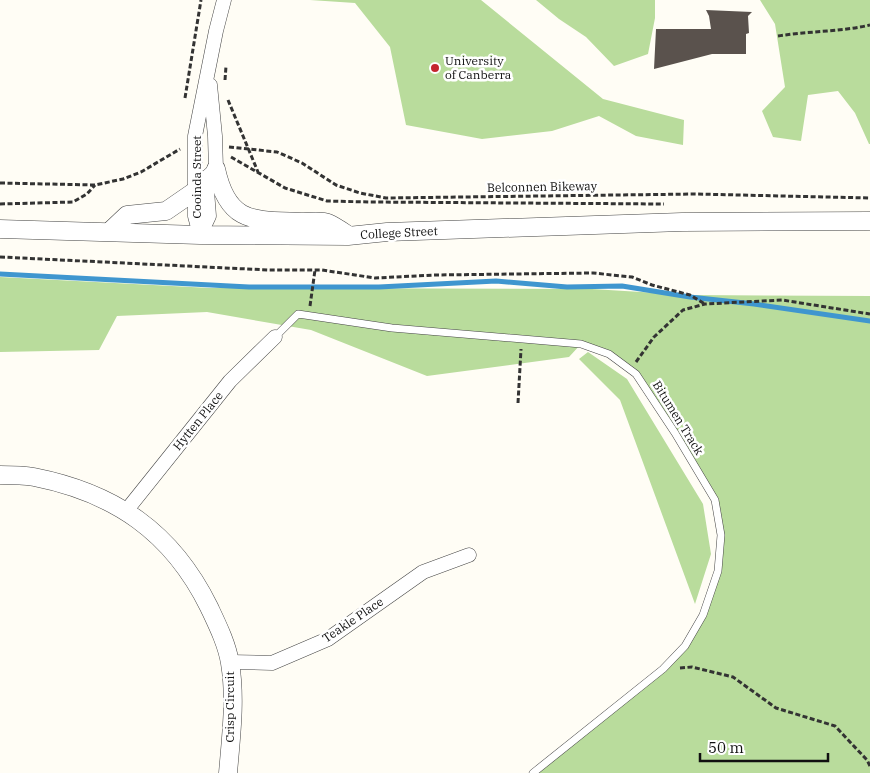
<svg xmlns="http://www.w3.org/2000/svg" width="870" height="773" font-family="'IBM Plex Serif',serif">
	<rect width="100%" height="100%" fill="#fffdf5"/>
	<path fill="#b9dc9c" d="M310,0H481L603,99L684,120L683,145L636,136L599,116L552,131L482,139L406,125L390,47L355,3Z
		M536,0H655V18L648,54L614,66L586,37L559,19Z
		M760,0H870V144H869L855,113L838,91L808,95L801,141L773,137L762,111L785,87L775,24Z
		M0,277L210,288L592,289L690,295L870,296V773H533L663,669L685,646L703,615L718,571L721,535L715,500L636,374L609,354L581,344L569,357L427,376L311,330L207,312L117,316L99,350L0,352Z
		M588,352L627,379L703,504L711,554L695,604L620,400L579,359Z"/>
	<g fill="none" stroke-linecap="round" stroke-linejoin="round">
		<path stroke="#3f96cf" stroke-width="5" d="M0,274L249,287H379L496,281L567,287L622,286L690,297L754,304L870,321"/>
	</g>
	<path fill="#5a524d" d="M706,10L752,12L748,16L749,33L746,34V54H712L654,69L656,29H711L709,16Z"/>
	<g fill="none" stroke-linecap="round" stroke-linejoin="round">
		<defs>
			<path id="service" d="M275,337L298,314L392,328L581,344L609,354L636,374L675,433L715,500L721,535L718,571L703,615L685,646L663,669L533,773"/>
			<path id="minor" d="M200,235L195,216V136L216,31L224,0
				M200,235L209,216L206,178L216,169L215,136L210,85
				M126,511L230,381L275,337
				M230,662L272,663L328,639L423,572L469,555"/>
			<path id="tertiary" d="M216,169C228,224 253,220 301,222C309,222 321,220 328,223C335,226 342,231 348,235
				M0,229L200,235L348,236L387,232L682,222L870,221
				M109,232L127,215L166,211L195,191
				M0,475C11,475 23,475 34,477C115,493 172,532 209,607C217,624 227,644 230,663C236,699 231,737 228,773"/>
		</defs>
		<use href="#service" stroke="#444" stroke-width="8"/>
		<use href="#minor" stroke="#444" stroke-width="15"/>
		<use href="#tertiary" stroke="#444" stroke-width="19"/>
		<path stroke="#333" stroke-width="3" stroke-dasharray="5 2.5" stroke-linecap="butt" d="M778,36C808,31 840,32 870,25
			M225,80L226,66
			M185,98L201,0
			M228,100L258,172
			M229,147L277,152L302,163L336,185L360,193L386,198L695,194L870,198
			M231,157L285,188L327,201L369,202L664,204
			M0,183L95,185L123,179L141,172L180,149
			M0,204L73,202L87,194L95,185
			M0,257L268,270H322L375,278L435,275L593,273L632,277L652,285L690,295L705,304
			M310,306L315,270
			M636,362L654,337L683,310L705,304L782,300L870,314
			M518,403L521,349
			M680,668L692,667L733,677L776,708L835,726L867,760L870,766"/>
		<use href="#service" stroke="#fff" stroke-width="7"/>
		<use href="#minor" stroke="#fff" stroke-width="14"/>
		<use href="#tertiary" stroke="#fff" stroke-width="18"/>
	</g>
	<circle fill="#c4262e" stroke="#fff" stroke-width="2" cx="435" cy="68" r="5"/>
	<g text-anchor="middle" stroke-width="5" stroke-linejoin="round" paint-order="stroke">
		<g font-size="12" fill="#111" stroke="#fff" text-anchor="start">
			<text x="445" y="65">University<tspan x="445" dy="14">of Canberra</tspan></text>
		</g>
		<g font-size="12" fill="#111" stroke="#fff">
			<text transform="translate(197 177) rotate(-90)" y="4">Cooinda Street</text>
			<text transform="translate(542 187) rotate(-1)" y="4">Belconnen Bikeway</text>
			<text transform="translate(399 233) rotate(-3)" y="4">College Street</text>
			<text transform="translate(678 418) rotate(58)" y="4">Bitumen Track</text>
			<text transform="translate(198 421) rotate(-51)" y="4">Hytten Place</text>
			<text transform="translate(353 620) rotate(-34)" y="4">Teakle Place</text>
			<text transform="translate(230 707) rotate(-90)" y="4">Crisp Circuit</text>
		</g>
	</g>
	<path d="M700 753v8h128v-8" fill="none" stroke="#111111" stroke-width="2.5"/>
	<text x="708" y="753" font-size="15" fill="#111111" stroke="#ffffff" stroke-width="4" paint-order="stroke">50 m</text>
</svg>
